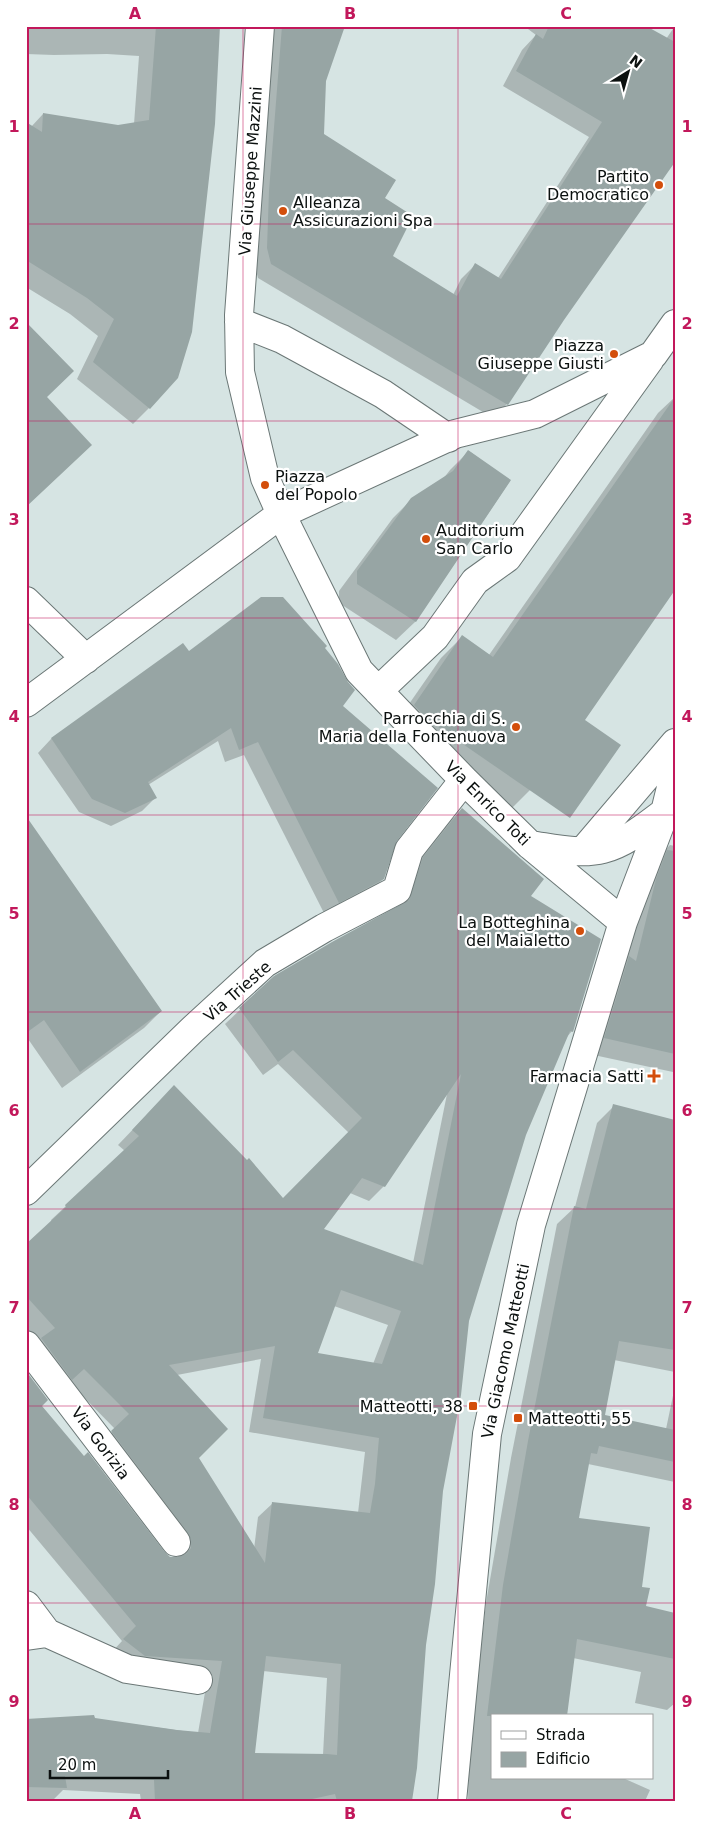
<svg xmlns="http://www.w3.org/2000/svg" width="701" height="1827" font-family="'DejaVu Sans',sans-serif">
	<rect width="100%" height="100%" fill="#d6e4e3"/>
	<path fill="#0003" fill-rule="evenodd" d="M26,26H219L149,408L133,424L77,379L98,336L70,314L26,287V124L31,127L43,114L118,126L134,124L139,56L107,54L54,55L26,54Z
		M270,26H343L325,80L323,134L383,199L391,256L453,295L461,279L475,265L498,278L589,137L503,86L522,50L536,35L524,26H643L666,39L675,26V160L563,319L507,404L493,418L258,278L254,263Z
		M675,397V588L532,779L530,790L509,811L407,741L393,727L441,658L462,637L489,655L658,413Z
		M469,451L510,481L415,622L396,640L339,603V591L393,518L412,499L443,479L450,470Z
		M183,645L188,653L324,648L341,706L395,840L383,879L369,893L325,915L244,755L225,762L218,741L148,785L156,797L142,811L111,826L79,812L38,753L51,739Z
		M462,810L530,897L572,1031L566,1038L525,1135L468,1321L442,1491L424,1645L410,1801H141L140,1794L63,1790L52,1801H26V1720L93,1719L198,1733L208,1675L110,1654L122,1641L26,1526V1373L41,1406L163,1552L169,1557L177,1559L178,1556L98,1446L115,1429L69,1382L26,1353V1246L52,1222L51,1220L66,1206L125,1151L118,1145L160,1101L283,1199L349,1133L278,1064L263,1075L225,1024L275,977L397,908L409,873L447,824ZM447,1094L413,1263L322,1230L350,1193L369,1201L384,1186ZM334,1306L388,1325L373,1364L316,1354ZM261,1359L249,1432L365,1452L358,1513L273,1503L258,1517L254,1549L197,1458L177,1375ZM263,1671L327,1678L323,1755L254,1754Z
		M26,818L161,1011L144,1028L62,1088L26,1036Z
		M670,845L675,846V1070L673,1072L589,1054L655,860Z
		M614,1106L675,1122V1372L614,1360L603,1416L666,1429L675,1386V1482L588,1464L577,1520L641,1588L645,1607L675,1614V1703L667,1710L635,1703L641,1672L573,1658L492,1716V1778H623L650,1790L645,1801H468L469,1753L486,1603L511,1458L557,1224L575,1207L597,1123Z"/>
	<path fill="#97a5a4" fill-rule="evenodd" d="M156,26H220L215,124L192,332L178,378L150,409L93,362L114,319L87,298L26,260V122L42,132L43,113L118,125L149,120Z
		M282,26H345L326,81L324,134L396,180L385,198L413,216L393,256L457,296L475,263L501,279L602,122L516,71L536,34L543,39L549,26H646L675,42V162L564,320L508,405L271,264L267,248L269,191Z
		M26,322L74,371L47,397L92,445L26,507Z
		M675,397V590L585,720L621,745L570,818L428,720L414,705L462,635L493,657Z
		M468,450L511,480L416,622L357,584V571L411,498L453,471Z
		M261,597H283L327,646L325,648L338,664L348,682L355,690L343,706L438,788L397,841L384,879L339,903L258,742L239,750L231,728L148,782L157,798L125,813L92,799L51,738L183,643L189,651Z
		M462,808L544,879L531,896L601,939L573,1032L570,1031L526,1135L469,1321L461,1395L443,1491L435,1584L426,1645L417,1768L412,1801H337L335,1794L303,1801H155L154,1780L65,1776L67,1788L26,1787V1719L94,1715L95,1718L177,1730L210,1733L222,1661L145,1656L123,1639L136,1626L26,1494V1371L48,1400L42,1406L84,1456L88,1452L164,1551L170,1557H178L186,1554L191,1548V1540L188,1533L111,1431L129,1414L84,1369L72,1380L41,1338L55,1328L26,1296V1244L66,1207L65,1205L139,1136L132,1130L174,1085L247,1160L249,1158L283,1198L362,1118L293,1050L278,1062L239,1008L274,976L332,942L409,900L423,857ZM461,1074L423,1265L324,1229L362,1178L385,1187ZM341,1290L401,1311L382,1364L318,1353ZM275,1346L263,1418L379,1438L375,1484L370,1513L272,1502L265,1563L199,1458L228,1429L169,1365ZM266,1656L341,1664L337,1755L327,1754L255,1753Z
		M26,816L162,1011L80,1072L44,1020L26,1033Z
		M667,850L675,851V1054L604,1038L629,956L636,961L656,879Z
		M613,1104L675,1120V1350L619,1341L605,1415L675,1430V1462L599,1446L597,1454L591,1453L579,1518L650,1527L642,1587L650,1588L646,1606L675,1613V1659L577,1639L567,1716H487L503,1585L528,1441L574,1206L586,1209Z"/>
	<g fill="none" stroke-linecap="round" stroke-linejoin="round">
		<defs>
			<path id="minor" d="M260,26L239,315L240,372L265,478L281,514L359,671L464,780L530,845L623,922
				M239,322L282,339L383,394L448,438
				M26,601L86,659
				M378,691L435,637L475,581L507,558L650,359
				M26,703L281,514L455,434L535,414L653,355L675,324
				M530,845C552,848 580,855 603,849C626,843 646,826 665,812
				M583,851L675,743
				M26,1191L192,1030L265,963L324,928L397,890L409,850L464,780
				M26,1345L176,1542
				M26,1605L47,1633L26,1636
				M47,1633L127,1669L198,1680
				M452,1801L487,1434L531,1225L623,922L665,812L675,771"/>
		</defs>
		<use href="#minor" stroke="#6b7776" stroke-width="30"/>
		<use href="#minor" stroke="#fff" stroke-width="28"/>
	</g>
	<path fill="none" stroke="#c2185b" stroke-width="1" stroke-opacity="0.55" d="M243,26V1801M458,26V1801M26,224H675M26,421H675M26,618H675M26,815H675M26,1012H675M26,1209H675M26,1406H675M26,1603H675"/>
	<g fill="#d34e0b" stroke="#fff" stroke-width="2">
		<circle cx="659" cy="185" r="5"/>
		<circle cx="283" cy="211" r="5"/>
		<circle cx="614" cy="354" r="5"/>
		<circle cx="265" cy="485" r="5"/>
		<circle cx="426" cy="539" r="5"/>
		<circle cx="516" cy="727" r="5"/>
		<circle cx="580" cy="931" r="5"/>
		<path d="M651.5 1068.5h5v5h5v5h-5v5h-5v-5h-5v-5h5z"/>
		<rect x="468" y="1401" width="10" height="10" rx="2.5"/>
		<rect x="513" y="1413" width="10" height="10" rx="2.5"/>
	</g>
	<g text-anchor="middle" stroke-width="4.5" stroke-linejoin="round" paint-order="stroke">
		<g font-size="16" fill="#0b100f" stroke="#fff">
			<text transform="translate(250 171) rotate(-86)" y="6">Via Giuseppe Mazzini</text>
			<text transform="translate(488 803) rotate(45)" y="6">Via Enrico Toti</text>
			<text transform="translate(237 991) rotate(-41)" y="6">Via Trieste</text>
			<text transform="translate(505 1351) rotate(-78)" y="6">Via Giacomo Matteotti</text>
			<text transform="translate(101 1443) rotate(53)" y="6">Via Gorizia</text>
		</g>
		<g font-size="16" fill="#0b100f" stroke="#fff" text-anchor="end">
			<text x="649" y="182">Partito<tspan x="649" dy="18">Democratico</tspan></text>
			<text x="293" y="208" text-anchor="start">Alleanza<tspan x="293" dy="18">Assicurazioni Spa</tspan></text>
			<text x="604" y="351">Piazza<tspan x="604" dy="18">Giuseppe Giusti</tspan></text>
			<text x="275" y="482" text-anchor="start">Piazza<tspan x="275" dy="18">del Popolo</tspan></text>
			<text x="436" y="536" text-anchor="start">Auditorium<tspan x="436" dy="18">San Carlo</tspan></text>
			<text x="506" y="724">Parrocchia di S.<tspan x="506" dy="18">Maria della Fontenuova</tspan></text>
			<text x="570" y="928">La Botteghina<tspan x="570" dy="18">del Maialetto</tspan></text>
			<text x="644" y="1082">Farmacia Satti</text>
			<text x="463" y="1412">Matteotti, 38</text>
			<text x="528" y="1424" text-anchor="start">Matteotti, 55</text>
		</g>
	</g>
	<rect width="701" height="1827" fill="none" stroke="#ffffff" stroke-width="55"/>
	<rect x="491" y="1714" width="162" height="65" fill="#ffffff" stroke="#9d9f9f"/>
	<rect x="501" y="1731" width="25" height="8" fill="#ffffff" stroke="#9d9f9f"/>
	<text x="536" y="1740" font-size="15" fill="#0b100f">Strada</text>
	<rect x="501" y="1752" width="25" height="15" fill="#97a5a4" stroke="#9d9f9f"/>
	<text x="536" y="1764" font-size="15" fill="#0b100f">Edificio</text>
	<g transform="translate(628 72) rotate(37)" stroke="#ffffff" stroke-width="4" paint-order="stroke">
	<path d="M0-4L9 19L0 12L-9 19Z" fill="#0b100f"/>
	<text y="-8" font-size="14" font-weight="bold" text-anchor="middle" fill="#0b100f">N</text>
	</g>
	<path d="M50 1770v8h118v-8" fill="none" stroke="#0b100f" stroke-width="2.5"/>
	<text x="58" y="1770" font-size="15" fill="#0b100f" stroke="#ffffff" stroke-width="4" paint-order="stroke">20 m</text>
	<rect x="28" y="28" width="646" height="1772" fill="none" stroke="#c2185b" stroke-width="2"/>
	<g font-size="16" text-anchor="middle" font-weight="bold" fill="#c2185b">
		<text x="135" y="19">A</text>
		<text x="350" y="19">B</text>
		<text x="566" y="19">C</text>
		<text x="14" y="132">1</text>
		<text x="687" y="132">1</text>
		<text x="14" y="329">2</text>
		<text x="687" y="329">2</text>
		<text x="14" y="525">3</text>
		<text x="687" y="525">3</text>
		<text x="14" y="722">4</text>
		<text x="687" y="722">4</text>
		<text x="14" y="919">5</text>
		<text x="687" y="919">5</text>
		<text x="14" y="1116">6</text>
		<text x="687" y="1116">6</text>
		<text x="14" y="1313">7</text>
		<text x="687" y="1313">7</text>
		<text x="14" y="1510">8</text>
		<text x="687" y="1510">8</text>
		<text x="14" y="1707">9</text>
		<text x="687" y="1707">9</text>
		<text x="135" y="1819">A</text>
		<text x="350" y="1819">B</text>
		<text x="566" y="1819">C</text>
	</g>
</svg>
